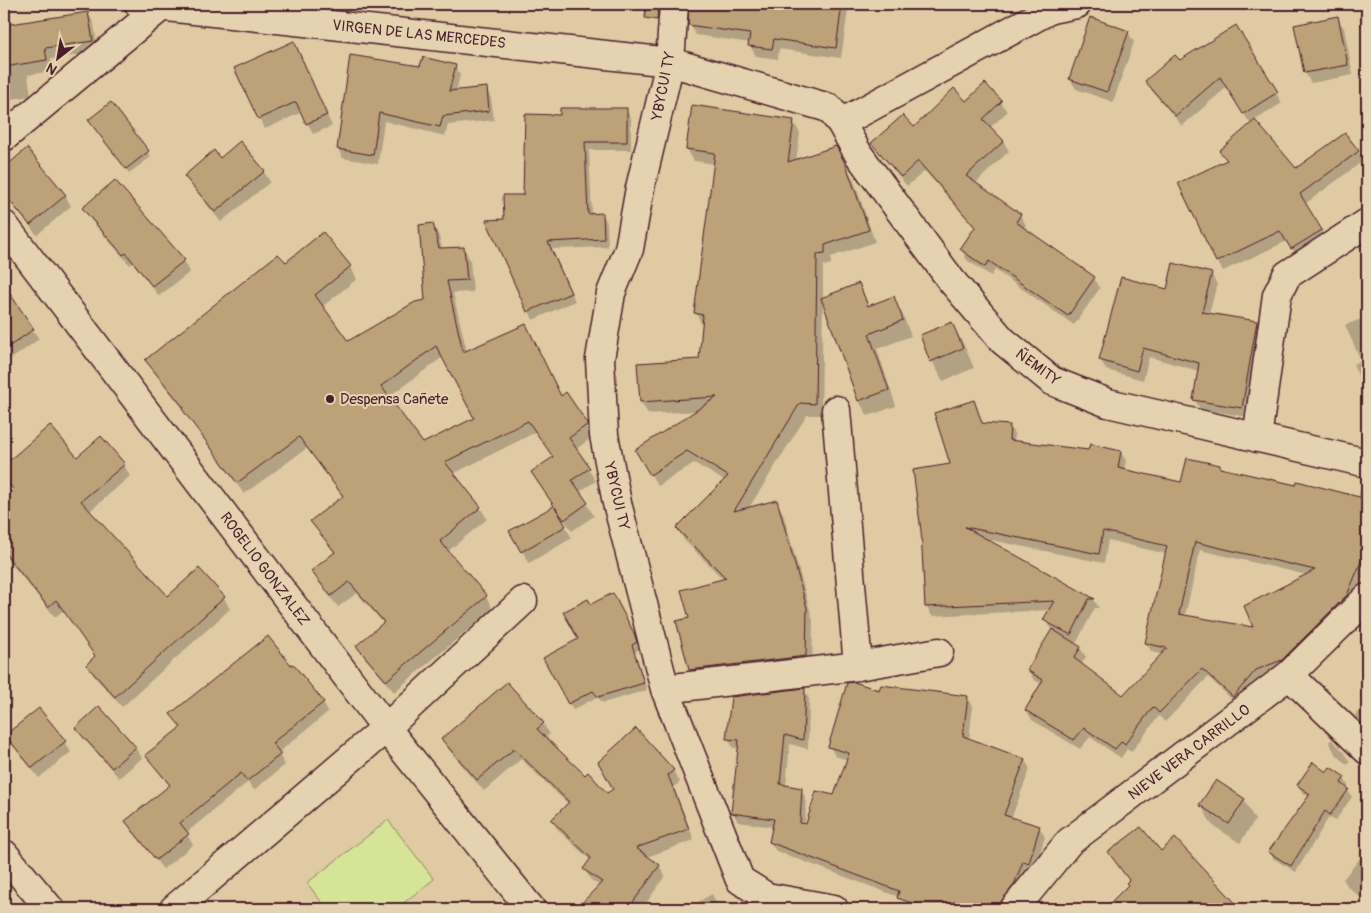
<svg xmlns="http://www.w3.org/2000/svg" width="1371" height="913" font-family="Pangolin,sans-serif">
	<rect width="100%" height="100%" fill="#dfcaa3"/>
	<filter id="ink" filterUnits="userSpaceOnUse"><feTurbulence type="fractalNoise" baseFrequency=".02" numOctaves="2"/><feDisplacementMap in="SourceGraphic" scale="10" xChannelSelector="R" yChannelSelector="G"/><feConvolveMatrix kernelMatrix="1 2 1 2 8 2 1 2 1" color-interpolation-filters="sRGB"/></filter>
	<g filter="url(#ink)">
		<path fill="#d5e497" stroke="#908261" d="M388,820L434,879L396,909H327L307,883Z"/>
		<path fill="#0003" fill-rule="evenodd" d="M570,4H605L604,11L572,6Z
			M692,4H849L841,58L779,49L778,59L756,56L750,46V43L696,35L690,24Z
			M913,4H946V9Z
			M88,13L94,24L98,52L51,59L52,71L28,75L31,96L5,100L4,26Z
			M1337,18L1344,28L1353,75L1311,83L1305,73Z
			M1128,32L1134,42L1113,102L1076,89L1070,79Z
			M299,53L332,126L313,134L302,112L265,129L259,118Z
			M351,56L421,67L455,66L460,75L456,92L486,88L491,98L494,120L448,125L445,136L384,121L378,164L343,158L338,149Z
			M1180,62L1276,93L1282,103L1254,121L1296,170L1358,151L1363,161L1305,204L1327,240L1298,258L1287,241L1223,271L1217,261L1227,161L1221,151L1251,125L1227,87L1182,126L1153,92L1147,82Z
			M1001,102L1007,112L990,128L1003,141L1009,151L975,184L1020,215L1026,225L1023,229L1094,278L1100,288L1074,325L995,270L991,276L967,260L961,249L976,229L925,171L907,186L879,153L873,143L914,129L966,103Z
			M111,104L151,157L129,173L93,125Z
			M626,110L631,118V150H589L592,215H603L607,223L608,247L552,249L575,301L533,320L488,221H506L524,196L561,117Z
			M793,121L800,133L796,161L835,147L853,178L875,242L831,257V264L823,266V298L858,285L870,307L893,298L902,313L911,336L877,349L896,406L868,416L859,401L823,301L821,415H807L749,508L776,501L783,513L813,621L812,668L697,682L690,670L677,622L690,619L724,580L684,540L677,528L725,481L694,463L658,486L643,462L698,411L648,414L641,402L700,360L702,325L696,313L715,164L694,161L687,149Z
			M27,150L65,195L71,206L37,235L4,195V170Z
			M220,160L264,172L270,182L221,222L192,186L186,176Z
			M115,182L184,261L190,272L159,296L133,263L130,265L90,219L84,208Z
			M433,224L439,236L442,249L464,248L470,260L473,292L453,293L467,352L562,397L587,424L594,436L575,450L596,481L579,492L594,516L572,531L560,514L558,515L572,538L529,563L511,531L555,506L554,458L536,432L453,474L480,507L487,519L447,552L486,597L493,609L394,692L365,658L358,646L384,624L357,593L338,607L319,583L313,571L335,554L312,521L343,497L307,448L244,494L185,411L154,372L147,360L286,264L323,234L350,267L357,279L322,307L348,343L426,301ZM443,357L476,418L422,445L388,397Z
			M1211,274L1217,284L1209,314L1256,322L1262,332L1248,417L1200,409L1194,399L1199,371L1149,357L1143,380L1106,370L1101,360L1168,290Z
			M4,277L10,288L6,290L39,339L7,362L4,357Z
			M1367,317V397L1353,364L1361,361L1345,325Z
			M951,323L963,343L974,368L943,381L932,361Z
			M974,402L983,424L1009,426L1015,435L1014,442L1089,451L1121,452L1126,461L1124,471L1182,484L1219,466L1221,469L1358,498L1361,487L1367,488V569L1352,605L1238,705L1208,677L1165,722L1159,716L1131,752L1127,749L1121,758L1090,737L1080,749L1032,720L1026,710L1042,684L1034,680L1028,670L1052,630L1045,620L1050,610L932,616L926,606L952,465ZM985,539L1104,563L1108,540L1166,554L1146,643L1152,652L1163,655L1123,696L1081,665L1086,657L1080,648L1075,645L1095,608H1099L1094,600ZM1200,550L1307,575L1255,628L1185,616Z
			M50,427L77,459L124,465L130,476L89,512L168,598H224L230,609L122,707L94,676L87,665L96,657L64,610L55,617L4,555V500L14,491L4,479V466Z
			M613,595L638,641L640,649L635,652L647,690L603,703L597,697L573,710L545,658L579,640L591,606Z
			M507,683L543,724L550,734L545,738L585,776L607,794L614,790L636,730L673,771L680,782L674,787L694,840L647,857L659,865L665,876L642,909H587L583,904L600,886L591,880L584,869L591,861L559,831L552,820L568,804L521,759L484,791L449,750L443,739Z
			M804,689L809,699L808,749L790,744L786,786L801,789L806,799L805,829L835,797L848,760L835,756L830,747L880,691L967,697L973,706L969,739L1025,760L1030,769L1011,819L1039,827L1045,837L1034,872L1006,909H955L898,887L907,900L776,851L770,842L773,827L738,822L733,813L739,748H733L728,738Z
			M323,702L328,712L278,753L285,765L254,790L248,782L186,833L193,845L163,869L132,831L126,821L170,786L153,765L147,755L181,728L172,714Z
			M1367,702V732L1361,726L1355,715Z
			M77,728L135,747L142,758L119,778L83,738Z
			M7,736L64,741L71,752L39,778L13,746Z
			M1331,739L1344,752L1350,762L1347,765L1335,753L1329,742Z
			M1327,774L1344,778L1348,785L1346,788L1352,797L1335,821L1329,817L1296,872L1274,859L1270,852L1310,797L1302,792L1298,785Z
			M1244,800L1255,820L1240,843L1212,825L1201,805Z
			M1367,850V903L1348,887L1343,879Z
			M1109,853H1161L1232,901L1237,909H1106L1129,885L1130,881Z
			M712,894L719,909H686Z"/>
		<path fill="#bda179" stroke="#4a1f2b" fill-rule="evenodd" d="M646,4H658L657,20L645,18Z
			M689,4H842L836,48L774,39L772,49L748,46L750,34L688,25Z
			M88,12L93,41L45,48L47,60L4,67V25Z
			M1338,16L1348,65L1304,73L1294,25Z
			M1090,17L1129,31L1107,92L1069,79Z
			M1236,25L1278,92L1243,114L1220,77L1175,116L1145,81L1175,55L1180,60Z
			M294,41L327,115L306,124L296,102L258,119L234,68Z
			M350,55L420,66L423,57L456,65L449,91L487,87L489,111L443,116L440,127L379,113L373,155L337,149Z
			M985,83L1002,101L983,119L1004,141L966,176L1021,214L1016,222L1095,277L1068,316L989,261L985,267L960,249L975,227L918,161L901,177L871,143L903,115L914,127L954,88L966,101Z
			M111,102L149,151L126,169L88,120Z
			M692,105L794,120L788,162L836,146L846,165L869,230L825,245V253L817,254L815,404L800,403L734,511L777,500L807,608L806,656L689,670L676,621L689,618L681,590L726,578L676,528L728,476L687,451L650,475L635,450L717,397L640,402L637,363L699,359L703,315L694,313L715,153L686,149Z
			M560,108H627V142H585L588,214L603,213L604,239L548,242L571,293L527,312L486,220L504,219L503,195H523L525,114L560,115Z
			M1255,120L1296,168L1345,133L1359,151L1300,194L1322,230L1291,249L1280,231L1216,262L1178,183L1227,160L1219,151Z
			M240,141L265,171L215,212L184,176L214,150L220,158Z
			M27,148L66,195L30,225L4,194V168Z
			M115,180L185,260L152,286L126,253L123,255L82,208Z
			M433,223L439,248L464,247L467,280L447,281L463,352L526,324L561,396L566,392L588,424L569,438L590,468L572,480L588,503L564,520L555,507L566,526L521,552L509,531L554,506L531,472L553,457L528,421L445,462L481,507L440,541L487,596L386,681L356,646L384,622L349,582L331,596L311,571L335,552L310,521L343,496L299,437L237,483L182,409L184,408L145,360L278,254L286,262L323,232L351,266L315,295L348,341L415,302L425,300L419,225ZM436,346L474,418L423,443L381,386Z
			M1173,263L1212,273L1202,312L1257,321L1242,408L1193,400L1199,363L1143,348L1137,371L1099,360L1121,277L1167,289Z
			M859,283L868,306L894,296L903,320L869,334L889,390L858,401L821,298Z
			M4,285L34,329L4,350Z
			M952,322L963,348L930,362L920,335Z
			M974,400L982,423L1010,425L1009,440L1088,450L1090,444L1121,451L1118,468L1181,482L1187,458L1220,465V468L1296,485L1297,481L1367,499V548L1347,595L1282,660L1256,670L1233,697L1202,669L1159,713L1153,707L1125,744L1122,741L1115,749L1084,728L1074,740L1025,710L1043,680L1027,670L1052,629L1081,647L1074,658L1123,695L1167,648L1145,643L1167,546L1103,531L1099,554L965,527L1095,599H1089L1071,635L1043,620L1054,601L925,607L921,531L913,470L950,464L934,413ZM1195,542L1315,570L1244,606L1253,627L1179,614Z
			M50,425L77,457L101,436L125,464L81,501L168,596L199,568L225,597L115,697L86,665L95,656L56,600L48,607L4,552V498L14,490L4,478V465Z
			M613,593L634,633L637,642L632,645L644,683L598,697L593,691L568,704L543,658L578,639L563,612L588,599L591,604Z
			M268,636L291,665L293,664L324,702L272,743L281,754L247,781L241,773L180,823L189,834L156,860L125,821L170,785L145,755L181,727L170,714Z
			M507,682L544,723L537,729L585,775L588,772L607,793L613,789L598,762L636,728L674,770L668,775L689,829L636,848L660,865L628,909H576L602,882L583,869L591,858L551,820L569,802L514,749L477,780L441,739Z
			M854,682L879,690L881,685L968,696L963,736L1025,759L1004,815L1040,826L1029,863L1023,861L1014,885L1002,900L999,909H971L953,902L950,909H929L897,898L899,891L769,842L774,819L731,813L739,740L726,739L731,697L805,688L803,740L785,735L780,784L802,788L800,823L806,824L816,791L834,795L849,753L828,747L847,683Z
			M99,706L136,747L112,768L75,728Z
			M39,708L66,741L32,768L5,735Z
			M1313,762L1326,772L1330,767L1345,777L1341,783L1349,789L1330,815L1325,811L1291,866L1268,852L1310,794L1297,785Z
			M1216,780L1245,799L1229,824L1199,805Z
			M1141,827L1161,851L1175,838L1241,909H1104L1128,885L1126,883L1129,880L1108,852Z"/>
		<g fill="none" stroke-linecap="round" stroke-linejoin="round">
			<defs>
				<path id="minor" d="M139,4L670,62L829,108L841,123L859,155L951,280L1002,340L1052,381L1108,403L1367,463
					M674,4L670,62L640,188L629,249L611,293L600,359L604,435L617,503L665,689L740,880L767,897L834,909
					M841,123L1051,9L1077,4
					M4,137L162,6
					M4,225L386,728L531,909
					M836,410L858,666
					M1257,438L1277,295L1287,275L1367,223
					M1289,675L1367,750
					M665,689L858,666L939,652
					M4,854L50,909
					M174,909L386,728L523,601
					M1014,909L1069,842L1289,675L1367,598"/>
			</defs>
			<use href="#minor" stroke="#4a1f2b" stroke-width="31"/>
			<use href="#minor" stroke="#e5d2b0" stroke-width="28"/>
		</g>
	</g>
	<circle fill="#4a1f2b" stroke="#e5d2b0" stroke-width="2" cx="330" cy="399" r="5"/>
	<g text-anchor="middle" stroke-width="4" stroke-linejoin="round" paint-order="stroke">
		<g font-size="15" fill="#4a1f2b" stroke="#e5d2b0">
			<text transform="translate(419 34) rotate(6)" y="5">VIRGEN DE LAS MERCEDES</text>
			<text transform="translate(663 86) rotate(-79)" y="5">YBYCUI TY</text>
			<text transform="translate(1038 367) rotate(36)" y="5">ÑEMITY</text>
			<text transform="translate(617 496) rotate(77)" y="5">YBYCUI TY</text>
			<text transform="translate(265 569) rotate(53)" y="5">ROGELIO GONZALEZ</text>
			<text transform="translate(1189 752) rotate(-37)" y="5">NIEVE VERA CARRILLO</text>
		</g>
		<g font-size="15" fill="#4a1f2b" stroke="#e5d2b0" text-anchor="start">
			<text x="340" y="404">Despensa Cañete</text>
		</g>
	</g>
	<rect width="1371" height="913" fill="none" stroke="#e5d2b0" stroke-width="20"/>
	<rect x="10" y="10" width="1351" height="893" fill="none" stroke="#4a1f2b" stroke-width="2" filter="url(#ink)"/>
	<g transform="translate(58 58) rotate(211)" stroke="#e5d2b0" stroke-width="4" paint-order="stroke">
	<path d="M0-4L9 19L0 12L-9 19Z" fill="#4a1f2b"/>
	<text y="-8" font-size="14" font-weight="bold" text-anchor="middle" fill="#4a1f2b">N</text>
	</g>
</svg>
